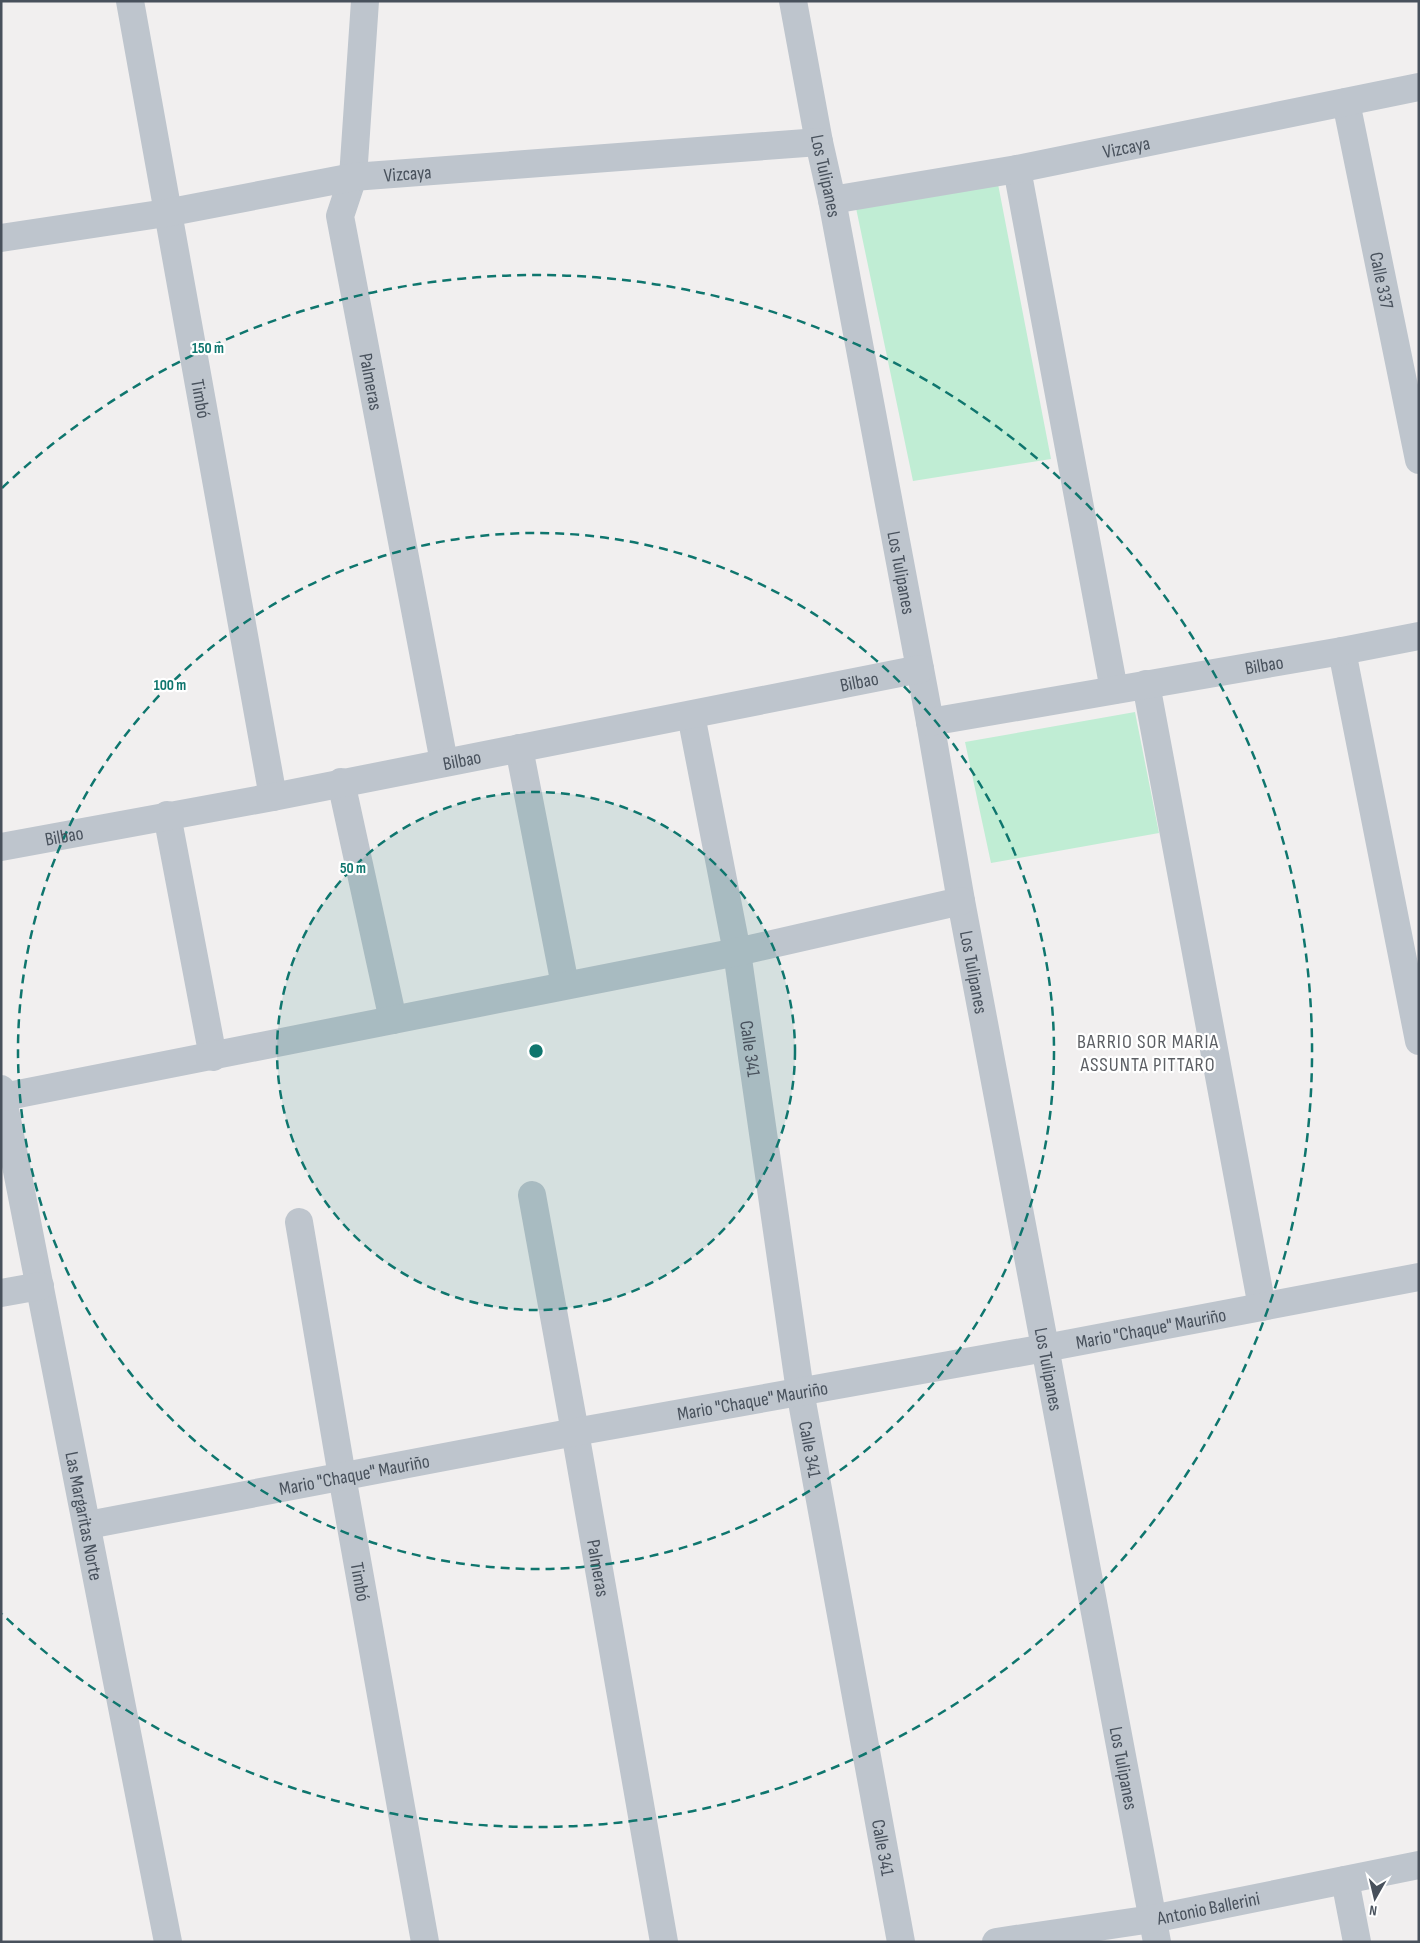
<svg xmlns="http://www.w3.org/2000/svg" width="1420" height="1943" font-family="'Sofia Sans Condensed',sans-serif">
	<rect width="100%" height="100%" fill="#f1efef"/>
	<path fill="#c0edd4" d="M998,184L1051,459L913,481L856,208Z
		M1135,712L1159,833L991,863L965,742Z"/>
	<g fill="none" stroke-linecap="round" stroke-linejoin="round">
		<g stroke="#bec5cd" stroke-width="28">
			<path id="s1" d="M130,1L273,797"/>
			<path id="s2" d="M365,1L353,177L340,216L444,762"/>
			<path id="s3" d="M793,1L819,142L832,200L930,722L961,901L1157,1942"/>
			<path id="s4" d="M1346,102L1419,460"/>
			<path d="M1017,169L1114,690"/>
			<path id="s5" d="M832,200L1017,169L1419,87"/>
			<path id="s6" d="M1,238L166,213L353,177L819,142"/>
			<path d="M1342,651L1419,1041"/>
			<path d="M1146,684L1262,1307"/>
			<path id="s7" d="M691,715L737,952L800,1391L901,1942"/>
			<path id="s8" d="M930,722L1342,651L1419,636"/>
			<path d="M519,748L565,985"/>
			<path d="M341,782L393,1020"/>
			<path d="M167,815L213,1057"/>
			<path id="s9" d="M1,847L273,797L920,669"/>
			<path id="s10" d="M1,1089L168,1942"/>
			<path d="M3,1097L737,952L961,901"/>
			<path id="s11" d="M532,1195L575,1432L664,1942"/>
			<path id="s12" d="M299,1222L342,1476L425,1942"/>
			<path d="M1,1293L40,1286"/>
			<path id="s13" d="M88,1525L575,1432L1045,1348L1419,1277"/>
			<path d="M1345,1880L1357,1942"/>
			<path id="s14" d="M996,1942L1152,1919L1419,1865"/>
		</g>
	</g>
	<circle cx="536" cy="1051" r="259" fill="#0f766e" fill-opacity=".12"/>
	<g fill="none" stroke="#0f766e" stroke-width="2.5" stroke-dasharray="9 6">
		<circle cx="536" cy="1051" r="259"/>
		<circle cx="536" cy="1051" r="518"/>
		<path d="M2 488A776 776 0 1 1 2 1614"/>
	</g>
	<g text-anchor="middle" stroke-width="4.5" stroke-linejoin="round" paint-order="stroke">
		<g font-size="19" fill="#48515c" stroke="#fff">
			<text dy="7" stroke="none"><textPath href="#s5" startOffset="299">Vizcaya</textPath></text>
			<text dy="7" stroke="none"><textPath href="#s6" startOffset="412">Vizcaya</textPath></text>
			<text dy="7" stroke="none"><textPath href="#s3" startOffset="178">Los Tulipanes</textPath></text>
			<text dy="7" stroke="none"><textPath href="#s4" startOffset="182">Calle 337</textPath></text>
			<text dy="7" stroke="none"><textPath href="#s2" startOffset="386">Palmeras</textPath></text>
			<text dy="7" stroke="none"><textPath href="#s1" startOffset="404">Timbó</textPath></text>
			<text dy="7" stroke="none"><textPath href="#s3" startOffset="582">Los Tulipanes</textPath></text>
			<text dy="7" stroke="none"><textPath href="#s8" startOffset="339">Bilbao</textPath></text>
			<text dy="7" stroke="none"><textPath href="#s9" startOffset="874">Bilbao</textPath></text>
			<text dy="7" stroke="none"><textPath href="#s9" startOffset="469">Bilbao</textPath></text>
			<text dy="7" stroke="none"><textPath href="#s9" startOffset="64">Bilbao</textPath></text>
			<text dy="7" stroke="none"><textPath href="#s3" startOffset="988">Los Tulipanes</textPath></text>
			<text dy="7" stroke="none"><textPath href="#s7" startOffset="339">Calle 341</textPath></text>
			<text dy="7" stroke="none"><textPath href="#s13" startOffset="1081">Mario "Chaque" Mauriño</textPath></text>
			<text dy="7" stroke="none"><textPath href="#s3" startOffset="1392">Los Tulipanes</textPath></text>
			<text dy="7" stroke="none"><textPath href="#s13" startOffset="676">Mario "Chaque" Mauriño</textPath></text>
			<text dy="7" stroke="none"><textPath href="#s7" startOffset="744">Calle 341</textPath></text>
			<text dy="7" stroke="none"><textPath href="#s13" startOffset="271">Mario "Chaque" Mauriño</textPath></text>
			<text dy="7" stroke="none"><textPath href="#s10" startOffset="435">Las Margaritas Norte</textPath></text>
			<text dy="7" stroke="none"><textPath href="#s11" startOffset="379">Palmeras</textPath></text>
			<text dy="7" stroke="none"><textPath href="#s12" startOffset="365">Timbó</textPath></text>
			<text dy="7" stroke="none"><textPath href="#s3" startOffset="1798">Los Tulipanes</textPath></text>
			<text dy="7" stroke="none"><textPath href="#s7" startOffset="1149">Calle 341</textPath></text>
			<text dy="7" stroke="none"><textPath href="#s14" startOffset="215">Antonio Ballerini</textPath></text>
		</g>
		<g font-size="20" letter-spacing="1" fill="#5c5f64" stroke="#fff">
			<text x="1148" y="1048">BARRIO SOR MARIA<tspan x="1148" dy="23">ASSUNTA PITTARO</tspan></text>
		</g>
	</g>
	<circle cx="536" cy="1051" r="8" fill="#0f766e" stroke="#fff" stroke-width="2.5"/>
	<g font-size="15" text-anchor="middle" font-weight="bold" fill="#0f766e" stroke="#fff" stroke-width="4.5" stroke-linejoin="round" paint-order="stroke">
		<text x="208" y="353">150 m</text>
		<text x="170" y="690">100 m</text>
		<text x="353" y="873">50 m</text>
	</g>
	<rect width="1420" height="1943" fill="none" stroke="#48515c" stroke-width="5"/>
	<g transform="translate(1375 1898) rotate(188)" stroke="#ffffff" stroke-width="4" paint-order="stroke">
	<path d="M0-4L9 19L0 12L-9 19Z" fill="#48515c"/>
	<text y="-8" font-size="14" font-weight="bold" text-anchor="middle" fill="#48515c">N</text>
	</g>
</svg>
